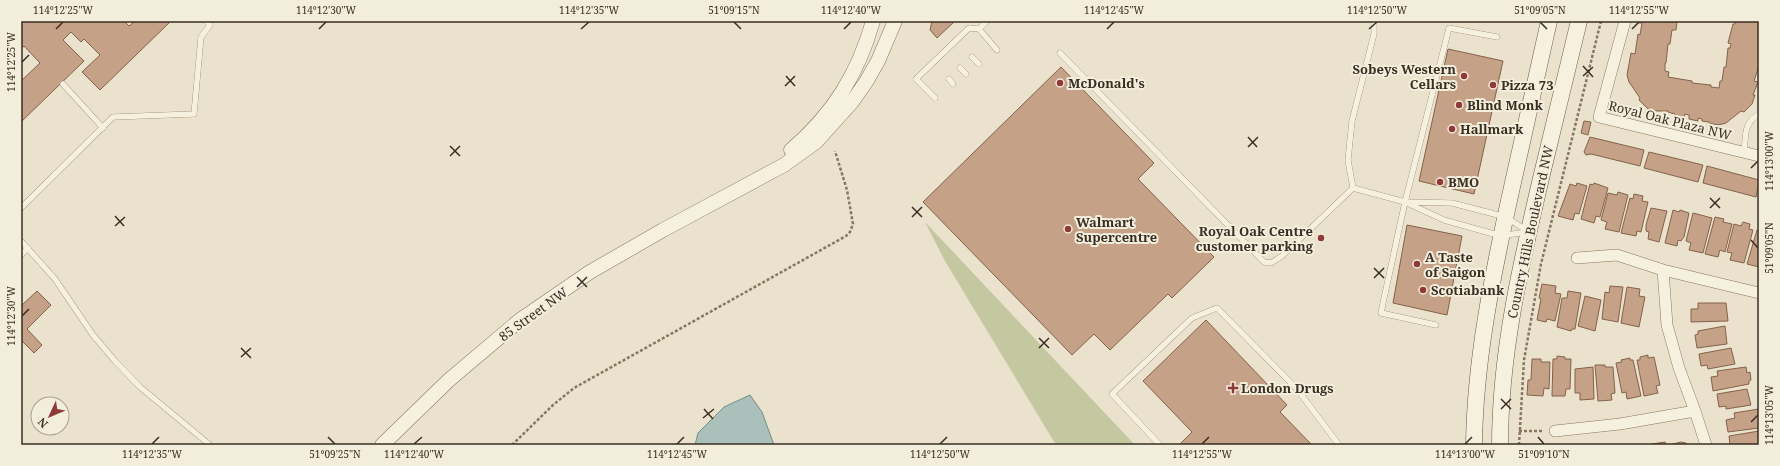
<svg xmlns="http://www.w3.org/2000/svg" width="1780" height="466" font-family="'Noto Serif',serif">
	<rect width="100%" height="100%" fill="#ebe2cd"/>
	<path fill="#c3c8a1" d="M925,222L1135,445H1056L945,261Z"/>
	<path fill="#acc0bb" stroke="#738e88" d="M750,395L762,412L774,445H695L698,433L724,407Z"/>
	<path fill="#c5a187" stroke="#83624a" d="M21,21H124L129,26L135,21H171L100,90L82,72L100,55L84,39L81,42L71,32L63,40L84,61L21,122V81L40,63L24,46L21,49Z
		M932,21H955L937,38L930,30Z
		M1640,21L1677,22L1676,30H1672L1670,44H1668L1666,63H1665V71L1669,72L1668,77L1692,81V83L1711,85V87L1719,88L1720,81H1722L1724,67H1726L1728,48H1730L1731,44L1728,43L1733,24H1735L1736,21H1759V66L1754,81L1758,82L1753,95H1755L1752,104L1744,112L1741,111L1726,123L1718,125L1709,123V122L1702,121V119L1698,118V121L1689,119V115L1685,114L1684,118L1674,116L1675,114L1668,112V111H1657L1648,109L1639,100L1640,98L1629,82L1627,75L1631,53L1635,54L1638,34L1640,35L1642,23H1639Z
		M1448,49L1503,61L1474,194L1419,181Z
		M1061,67L1154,163L1138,179L1214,257L1172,298L1168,294L1110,350L1094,334L1072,355L923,202Z
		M1584,121L1591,122L1588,135L1581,133Z
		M1590,137L1644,150L1640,166L1591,154L1586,155L1584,152Z
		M1649,152L1703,165L1698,182L1644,168Z
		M1707,166L1759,180L1756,197L1703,183Z
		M1577,183L1587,186L1579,214L1575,213L1573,220L1558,216L1570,184L1576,186Z
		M1594,183L1608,188L1600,217L1596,216L1594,223L1581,219L1590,184L1593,185Z
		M1618,192L1628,195L1619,232L1605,229L1607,222L1601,220L1608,193L1617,195Z
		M1634,194L1643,196L1642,201L1648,202L1641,232L1637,231L1636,236L1621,233L1630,198L1633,199Z
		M1651,208L1667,211L1659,242L1648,239L1649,232L1646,231V225Z
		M1673,210L1679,212L1680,210L1689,213L1684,237L1681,241L1678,240L1677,246L1665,243Z
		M1693,213L1712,218L1703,253L1689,250L1691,243L1686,241Z
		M1715,217L1724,219L1723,222L1732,224L1725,252L1720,250L1718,257L1705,254Z
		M1743,222L1750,224L1749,229L1753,230L1744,263L1730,260L1732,253L1727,252L1734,224L1741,226Z
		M1407,225L1462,236L1447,315L1393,303Z
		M1757,230H1759V267L1747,264Z
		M1542,284L1556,286L1555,293L1561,294L1555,321L1547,319L1546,322L1537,320L1541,299L1539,298Z
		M1610,286L1623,287L1618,322L1602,319L1605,292L1609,293Z
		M1627,287L1640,289L1639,296L1645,297L1639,327L1621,323Z
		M37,291L51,305L27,329L42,345L34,353L21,340V306Z
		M1568,291L1581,293L1575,329H1572L1571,331L1557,327L1562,298H1567Z
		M1585,296L1601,300L1595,331L1578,326Z
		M1698,303H1726L1728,321L1691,322V309H1698Z
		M1206,320L1287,405L1280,412L1312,445H1179L1192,432L1143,381Z
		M1725,326L1727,344L1697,348L1695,335L1698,334V331Z
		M1731,348L1735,364L1708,369L1707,365L1701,366L1699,354Z
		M1648,355V358L1654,357L1660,385L1656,386L1658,393L1644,396L1637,360H1640V357Z
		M1557,356L1565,357V359H1571L1570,389H1566L1565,396H1552L1553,359H1557Z
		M1630,358V360H1633L1641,396L1627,399L1626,392L1622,393L1616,363L1622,362L1621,360Z
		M1532,359H1541V362H1550L1549,389L1544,388L1543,396L1527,395L1528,380H1531Z
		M1595,365H1605V367H1613L1615,393L1611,394L1612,400L1598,401Z
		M1593,367L1594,399L1580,400V393H1575V369Z
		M1746,367L1747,373L1750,372L1751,380L1749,381V384L1713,391L1711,377L1718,376L1717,371Z
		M1747,389L1751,405L1726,409V406L1719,407L1717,394Z
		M1759,409V428L1728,432L1726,420L1735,418L1734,413Z
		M1759,431V445H1730L1729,436Z
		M1665,442L1666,445H1652V444Z
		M1681,442L1686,443L1687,445H1669Z"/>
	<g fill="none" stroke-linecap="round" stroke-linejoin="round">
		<defs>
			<path id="service" d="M987,21L979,29L997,50
				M1060,53L1264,262L1271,263L1282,256L1353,188
				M972,57L979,64
				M960,68L966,74
				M949,79L953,84
				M63,84L103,128
				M935,98L916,79L969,28L979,29
				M1744,153C1746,137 1743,123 1759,114
				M1353,188L1405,202L1444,220L1501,236L1526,232
				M1353,188L1348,160L1352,121L1374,34V21
				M1407,202L1452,203L1506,217L1527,231
				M21,208L113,117L194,114L201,37L210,25L206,21
				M21,241L55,279L93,335L115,361L140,387L210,445
				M21,255L28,248
				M1436,325L1381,313L1383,303L1405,202L1449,28L1497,37
				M1160,445L1112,394L1192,318L1217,308L1297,389L1339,445"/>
			<path id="minor" d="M1625,21L1599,117L1759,156
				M1577,258L1617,255L1663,270L1759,293
				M1663,270L1667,325L1679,368L1695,411L1706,445
				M1555,431L1620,424L1695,411"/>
			<path id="tertiary" d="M791,150C833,114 858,74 873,21
				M382,445L449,380L520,320L590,272L663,230L784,165L816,142L852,102L866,82L878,61L895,21"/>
			<path id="secondary" d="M1474,445C1475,361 1492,278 1510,196C1523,138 1536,79 1549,21
				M1500,445C1500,353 1521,263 1542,174C1554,123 1567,72 1579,21"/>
		</defs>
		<use href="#service" stroke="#877662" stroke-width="6"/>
		<use href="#minor" stroke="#877662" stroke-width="12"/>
		<use href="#tertiary" stroke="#877662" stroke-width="15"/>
		<use href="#secondary" stroke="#695745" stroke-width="17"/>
		<path stroke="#877662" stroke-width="2.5" stroke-dasharray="3 2" stroke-linecap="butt" d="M1519,431H1544
			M512,445L553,405L574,388L846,236L850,232L853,224L847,190L835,151
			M1519,445L1524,360L1541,264L1601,21"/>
		<use href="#service" stroke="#f6f0df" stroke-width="5.5"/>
		<use href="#minor" stroke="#f6f0df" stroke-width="11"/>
		<use href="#tertiary" stroke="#f6f0df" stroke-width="14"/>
		<use href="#secondary" stroke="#f6f0df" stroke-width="16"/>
	</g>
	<path fill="none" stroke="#392e23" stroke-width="1.5" d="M734,22L741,29M1540,22L1547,29M56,29L63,22M319,29L326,22M581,29L589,22M844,29L851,22M1107,29L1114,22M1369,29L1377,22M1632,29L1639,22M22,62L29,55M1583,66L1593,77M786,76L795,86M1583,76L1593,67M785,86L795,76M1248,137L1257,147M450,146L460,156M1248,147L1258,137M450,156L460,146M1751,168L1758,161M1710,198L1720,208M912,207L922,217M1710,208L1720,198M115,216L124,226M912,217L922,207M115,226L125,217M1751,240L1758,248M1374,268L1384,278M577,277L587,287M1374,278L1384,268M577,287L587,277M22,316L29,309M1039,338L1049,348M241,348L251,358M1039,348L1049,338M241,357L251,348M1501,399L1511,409M704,409L713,419M1501,409L1511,399M703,418L714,409M1751,422L1758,415M328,437L335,444M1538,437L1544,444M152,444L159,437M414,444L422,437M677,444L684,437M940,444L947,437M1202,444L1209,437M1465,444L1472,437"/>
	<g fill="#8f3938" stroke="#f3eddb" stroke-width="1.5">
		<circle cx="1464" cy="76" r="4"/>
		<circle cx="1060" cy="83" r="4"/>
		<circle cx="1493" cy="85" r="4"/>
		<circle cx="1459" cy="105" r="4"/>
		<circle cx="1452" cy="129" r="4"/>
		<circle cx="1440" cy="182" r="4"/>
		<circle cx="1068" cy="229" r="4"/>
		<circle cx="1321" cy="238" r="4"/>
		<circle cx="1417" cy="264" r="4"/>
		<circle cx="1423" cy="290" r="4"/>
		<path d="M1231 382h4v4h4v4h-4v4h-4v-4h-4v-4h4z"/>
	</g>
	<g text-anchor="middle" stroke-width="4" stroke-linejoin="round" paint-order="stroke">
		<g font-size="13" font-weight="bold" fill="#392e23" stroke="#f3eddb" text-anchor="start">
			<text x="1456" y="74" text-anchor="end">Sobeys Western<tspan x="1456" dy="15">Cellars</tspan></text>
			<text x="1068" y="88">McDonald's</text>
			<text x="1501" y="90">Pizza 73</text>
			<text x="1467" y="110">Blind Monk</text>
			<text x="1460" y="134">Hallmark</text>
			<text x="1448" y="187">BMO</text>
			<text x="1076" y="227">Walmart<tspan x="1076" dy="15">Supercentre</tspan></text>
			<text x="1313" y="236" text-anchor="end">Royal Oak Centre<tspan x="1313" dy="15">customer parking</tspan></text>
			<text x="1425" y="262">A Taste<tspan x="1425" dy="15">of Saigon</tspan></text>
			<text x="1431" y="295">Scotiabank</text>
			<text x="1241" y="393">London Drugs</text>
		</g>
		<g font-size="13" fill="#392e23" stroke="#f3eddb">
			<text transform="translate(1670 120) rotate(14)" y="5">Royal Oak Plaza NW</text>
			<text transform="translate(1530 232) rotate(-78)" y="5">Country Hills Boulevard NW</text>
			<text transform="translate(533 314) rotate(-36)" y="5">85 Street NW</text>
		</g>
	</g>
	<rect width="1780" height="466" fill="none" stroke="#f3eddb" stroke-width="44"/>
	<g transform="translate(50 416) rotate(226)"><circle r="19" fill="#f3eddb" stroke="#a9a191"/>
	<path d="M0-3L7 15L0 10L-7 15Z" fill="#8f3938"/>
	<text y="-6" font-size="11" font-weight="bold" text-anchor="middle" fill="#392e23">N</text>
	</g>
	<rect x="22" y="22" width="1736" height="422" fill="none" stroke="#392e23" stroke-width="1.5"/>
	<g font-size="10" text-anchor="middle" fill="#392e23">
		<text x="63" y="14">114°12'25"W</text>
		<text x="326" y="14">114°12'30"W</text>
		<text x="589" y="14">114°12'35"W</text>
		<text x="734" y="14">51°09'15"N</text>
		<text x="851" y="14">114°12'40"W</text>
		<text x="1114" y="14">114°12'45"W</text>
		<text x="1377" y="14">114°12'50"W</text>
		<text x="1540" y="14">51°09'05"N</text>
		<text x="1639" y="14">114°12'55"W</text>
		<text transform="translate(11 62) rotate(-90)" y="4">114°12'25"W</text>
		<text transform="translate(1769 161) rotate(-90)" y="4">114°13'00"W</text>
		<text transform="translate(1769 248) rotate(-90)" y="4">51°09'05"N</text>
		<text transform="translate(11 316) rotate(-90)" y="4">114°12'30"W</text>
		<text transform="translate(1769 415) rotate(-90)" y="4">114°13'05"W</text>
		<text x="152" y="458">114°12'35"W</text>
		<text x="335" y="458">51°09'25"N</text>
		<text x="414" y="458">114°12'40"W</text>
		<text x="677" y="458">114°12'45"W</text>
		<text x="940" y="458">114°12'50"W</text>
		<text x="1202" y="458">114°12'55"W</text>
		<text x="1465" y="458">114°13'00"W</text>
		<text x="1544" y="458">51°09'10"N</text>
	</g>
</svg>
